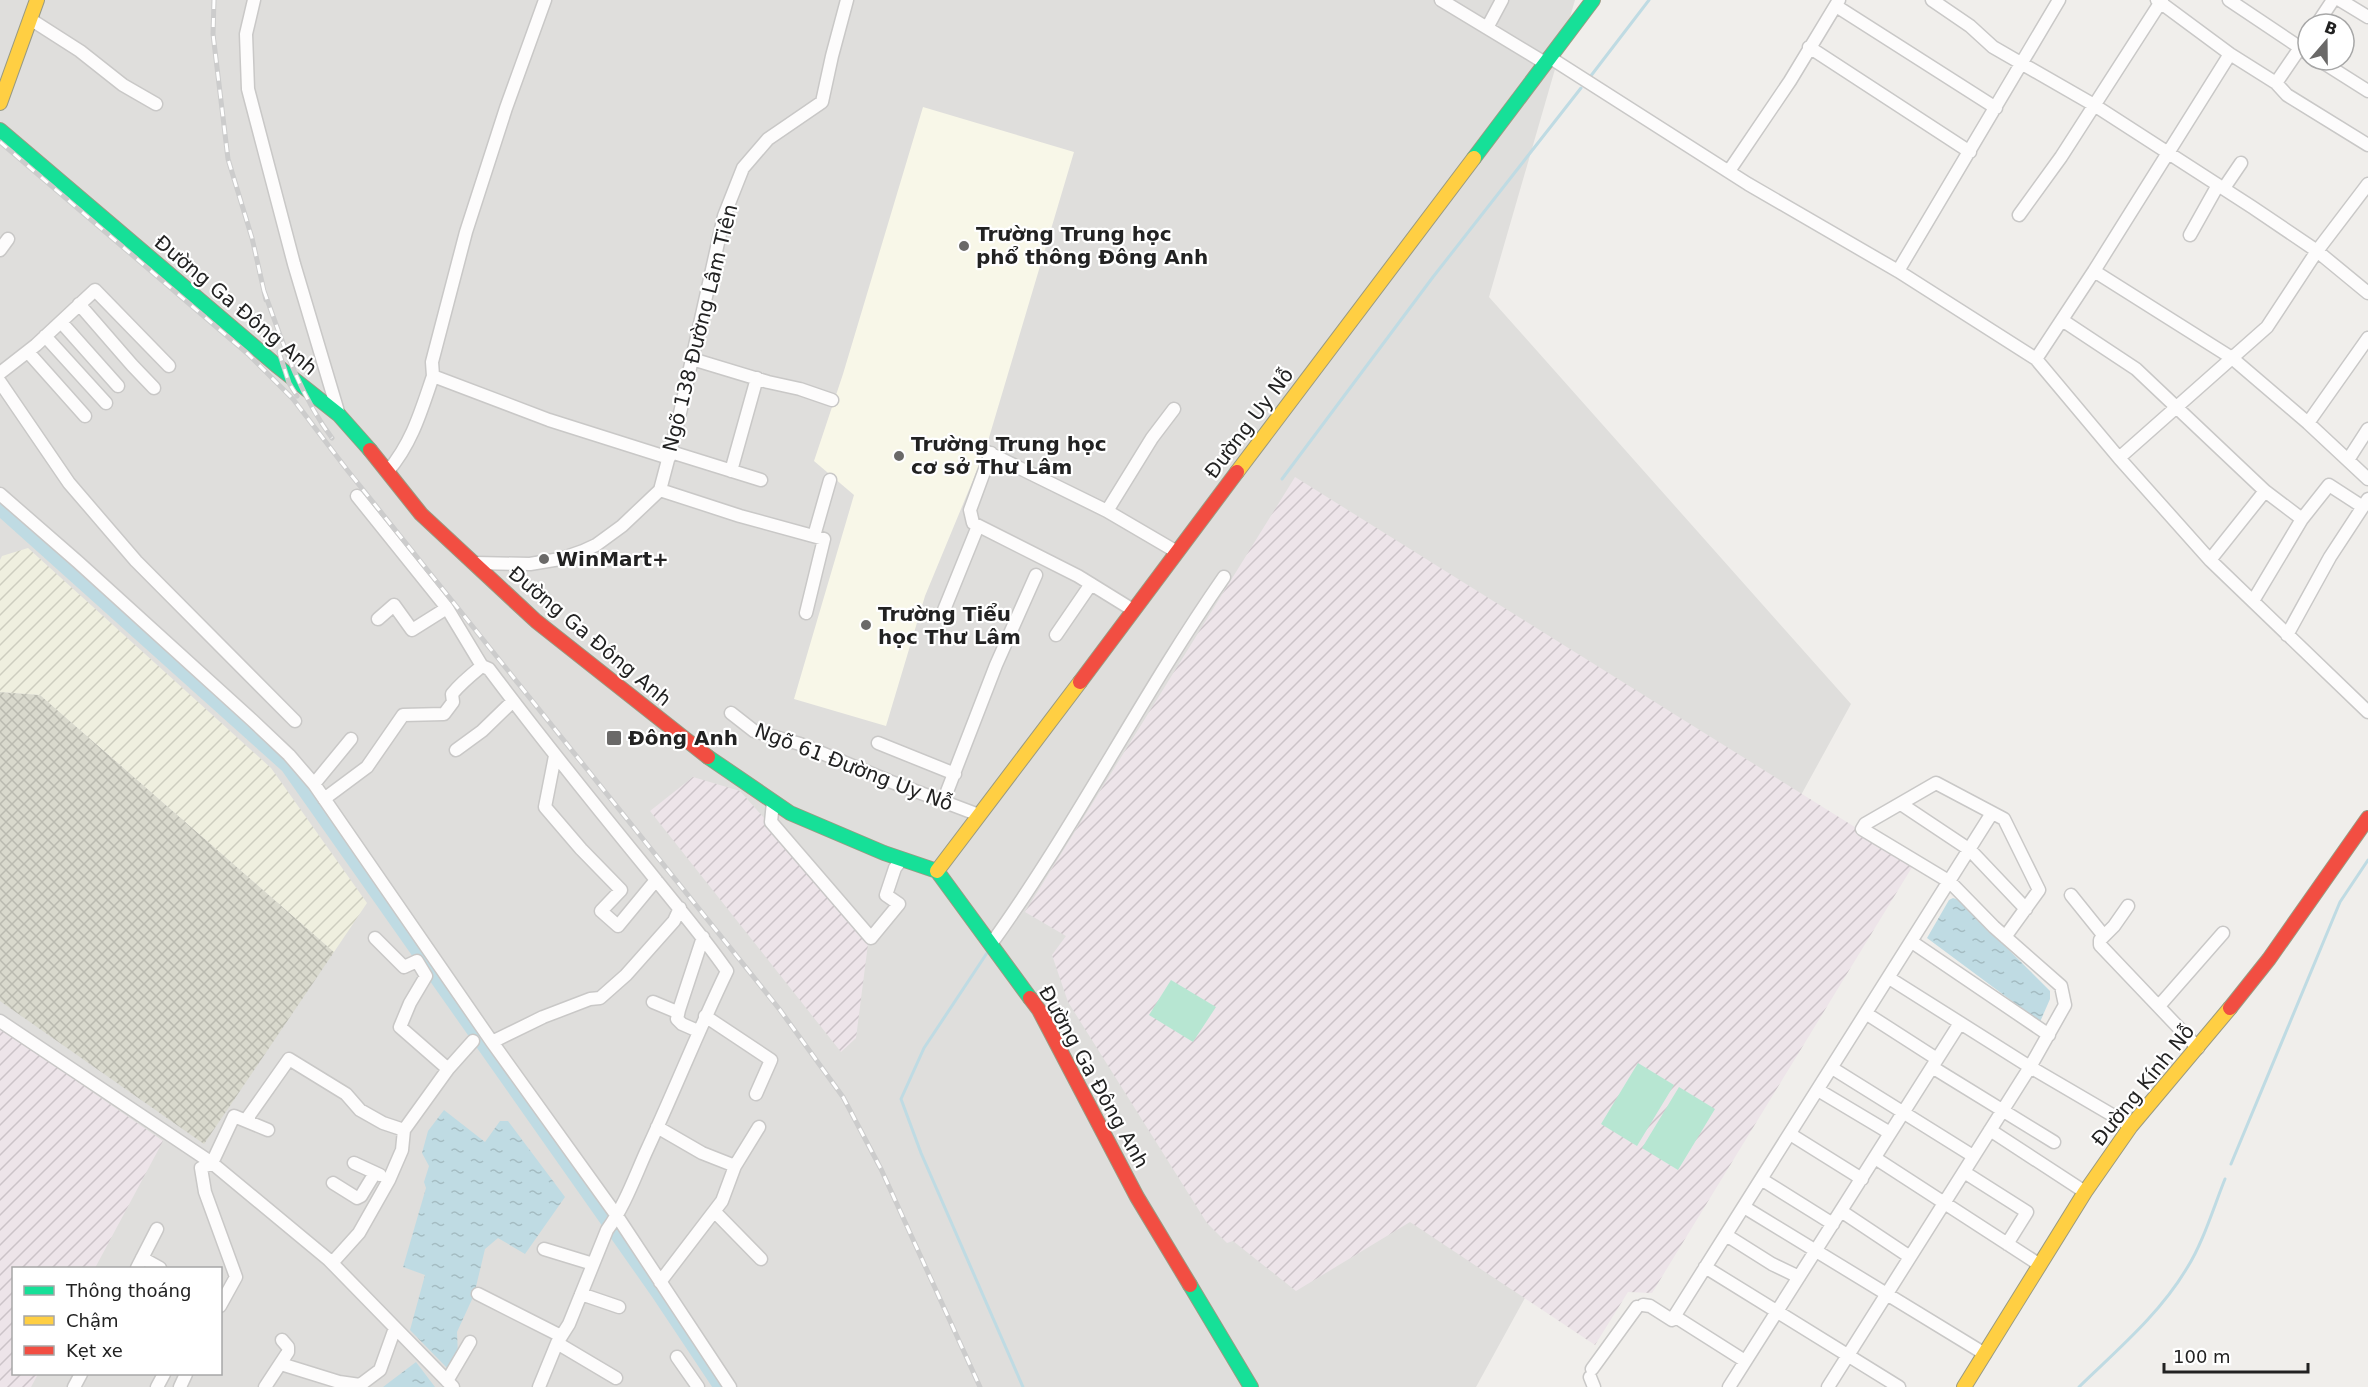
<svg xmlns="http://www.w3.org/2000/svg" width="2368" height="1387" font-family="'DejaVu Sans',sans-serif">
	<defs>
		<pattern id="industrial-furrows" width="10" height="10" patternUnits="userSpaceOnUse" patternTransform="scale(1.5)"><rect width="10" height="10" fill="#ede4e9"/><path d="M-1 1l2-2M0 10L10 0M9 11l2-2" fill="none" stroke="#cbc3c8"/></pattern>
		<pattern id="construction-cross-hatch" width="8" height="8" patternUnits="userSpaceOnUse" patternTransform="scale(1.5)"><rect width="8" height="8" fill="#d9d9cd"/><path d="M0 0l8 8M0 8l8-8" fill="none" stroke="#babab0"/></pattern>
		<pattern id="farmland-furrows" width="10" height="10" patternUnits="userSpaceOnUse" patternTransform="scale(1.5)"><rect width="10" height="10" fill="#efefdf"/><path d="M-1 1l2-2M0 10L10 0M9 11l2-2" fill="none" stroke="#cdcdbf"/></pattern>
		<pattern id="water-ripples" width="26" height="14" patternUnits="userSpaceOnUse" patternTransform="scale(1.5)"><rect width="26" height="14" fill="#bfdbe3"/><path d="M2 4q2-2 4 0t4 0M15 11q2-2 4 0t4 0" fill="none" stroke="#a4bcc2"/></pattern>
	</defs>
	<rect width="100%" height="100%" fill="#f0eeeb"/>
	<path fill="#dfdedc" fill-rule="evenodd" d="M0,0H1575L1489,297L1851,704L1476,1387H0ZM14,1268H220V1374H14Z"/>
	<path fill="url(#industrial-furrows)" d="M1295,477L1914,864L1652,1293L1628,1292L1595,1345L1410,1222L1296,1291L1233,1241L1227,1243L1207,1223L1068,1002L1052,955L1066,936L1025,912Z
		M693,777L740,791L869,936L856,1038L841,1052L650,811Z
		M0,1028L163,1141L95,1268H14V1374H38L31,1387H0Z"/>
	<path fill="#f8f7e8" d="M923,107L1074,152L985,451L925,596L886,726L794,699L854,495L814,461L843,374Z"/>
	<path fill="url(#construction-cross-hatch)" d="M0,692L40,695L334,952L204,1144L0,1001Z"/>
	<path fill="url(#farmland-furrows)" d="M28,548L271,768L367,903L334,952L40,695L0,692V560L2,556Z"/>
	<path fill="#b7e6d2" d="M1171,980L1216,1007L1193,1042L1149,1015Z
		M1638,1063L1674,1085L1637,1146L1601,1124Z
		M1679,1087L1715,1109L1678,1170L1642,1148Z"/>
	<path fill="url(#water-ripples)" d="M1953,898L1959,900L2050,991V999L2040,1022L1927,938L1949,900Z
		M444,1110L485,1142L500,1121H508L565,1197L525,1254L498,1238L485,1249L474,1295L457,1332L458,1356L449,1370L410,1330L425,1275L403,1267L426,1188L424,1182L429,1166L422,1153L428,1131Z
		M416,1362L435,1387H383Z"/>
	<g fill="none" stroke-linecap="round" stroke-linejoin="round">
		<path stroke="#bfdbe3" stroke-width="3" d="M1590,77L1649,0
			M1282,479L1433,277L1581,88
			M987,953L924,1048L901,1099L921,1153L1023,1387
			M2231,1164L2340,902L2368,860
			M2079,1387C2117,1350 2159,1315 2187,1268C2203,1243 2214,1206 2225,1179"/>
		<path stroke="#bfdbe3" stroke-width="18" d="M0,506L289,765L659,1291L723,1387"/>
		<defs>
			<path id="street" d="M254,0L246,34L248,89L294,264L339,415
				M545,0L506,108L466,232L432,362L433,376L549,420L669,458
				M1441,0L1545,63
				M1932,0L1970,26L1993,47L2094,105L2252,207L2317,251L2368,293
				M2157,0L2230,54L2276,83L2287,95L2368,145
				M2229,0L2308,53
				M2340,0L2368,17
				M1836,6L1996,108
				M30,19L80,51L123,85L156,104
				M2317,24L2333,0
				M1487,28L1502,0
				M1809,47L1970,152
				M1549,57L1748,184L1898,271L2036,359L2119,458L2210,560L2368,712
				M2319,60L2368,91
				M2276,83L2308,36
				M1729,171L1790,81L1839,0
				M2224,188L2241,163
				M2019,215L2061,157L2162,0
				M2190,235L2218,185
				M0,250L8,239
				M1898,271L2059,0
				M2094,271L2232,358L2308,423L2368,479
				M79,304L132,365L154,388
				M2062,320L2136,369L2265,491L2302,519
				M61,322L118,386
				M45,336L106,403
				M28,352L85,416
				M692,359L768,382L800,389L832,400
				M2036,359L2094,271L2230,54
				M0,373L36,345L95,290L169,366
				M0,382L69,483L136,561L295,721
				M2308,423L2368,338
				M985,451L1107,511L1177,552
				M671,452L761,480
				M991,453L970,510L973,523L1078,576L1133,610
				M2119,458L2267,327L2317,251L2368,184
				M2348,460L2368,429
				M388,471C412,443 421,411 433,376
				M731,471L757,378
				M660,490L740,516L824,539L806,613
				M0,494L78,562L252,720L289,755L314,784L351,739
				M357,496L447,608L482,666L489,669C540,737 594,804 648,870C675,904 703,936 727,971C698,1031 674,1092 646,1152C634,1179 624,1207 607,1230L569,1324L557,1343L539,1387
				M1107,511L1152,438L1174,409
				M814,536L830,480
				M2210,560L2265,491
				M475,563L530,564L560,559L583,551L596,545L622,526L660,490L678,422L724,216L743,168L768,139L822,102L832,56L847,0
				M2253,601L2302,519L2329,485L2363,507
				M944,610L978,526
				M378,619L394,605L412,630L447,608
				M1056,635L1091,584
				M2287,635L2330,557L2368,499
				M731,713L754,731L800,744L889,781L979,815
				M878,743L955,774
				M456,750L482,731L513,701
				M555,756L545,807L581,849L621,890L601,911L618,926L656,880
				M314,784L492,1042L617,1216L730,1387
				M324,799L367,767L403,715L444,714L453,702L452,694C461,683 471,675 482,666
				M773,802L771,822L871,938L899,904L886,895L895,868L902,859
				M943,802L996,665L1036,575
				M1901,804L1970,850L2026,909
				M2071,895L2104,936
				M2128,906L2114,926L2100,940V945L2198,1048
				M375,938L404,967L417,961L426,976L410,1003L400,1027L448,1069L473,1041
				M1912,942L2049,1035
				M991,944C1076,826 1141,696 1224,577
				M1889,978L2030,1067L2131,1126
				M653,1002L677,1012L679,1010L703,937
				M2159,1006L2223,933
				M679,1010L677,1019L682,1024L698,1031
				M1867,1014L1937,1059
				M705,1016L771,1060L756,1094
				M0,1021L212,1163L329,1260L453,1387
				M492,1042L543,1017L590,999L600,998L626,975L674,921L680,908
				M1932,1067L2054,1142
				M1832,1068L1973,1156
				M1818,1090L1890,1133
				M246,1120L289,1059L346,1094L360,1110L383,1123L404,1130
				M657,1127L702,1153L735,1166
				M1990,1130L2085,1192
				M1790,1134L1862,1179
				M1875,1158L2040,1265
				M354,1163L380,1175
				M1964,1172L2027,1212L2007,1244
				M1761,1179L1833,1224
				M333,1183L357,1198L361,1196L375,1173
				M1744,1207L1985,1354
				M1841,1211L1910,1257
				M715,1212L761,1259
				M1726,1235L1772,1264L1799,1277
				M544,1249L593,1264
				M142,1258L160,1268
				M332,1263L359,1233L389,1180L402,1150L404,1130L448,1069
				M1705,1267L1899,1387
				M137,1268L157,1229
				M660,1282L722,1201L735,1166L759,1127
				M478,1294L561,1336
				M581,1294L619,1307
				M1643,1305L1650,1306L1672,1320L1992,813
				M220,1306L236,1277L205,1192L201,1168L212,1163L234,1116L268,1130
				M1674,1316L1745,1361
				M557,1343L616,1378
				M677,1357L698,1387
				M281,1364L339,1382L360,1385L380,1370L395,1328
				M1592,1369L1637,1307
				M1590,1377L1594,1387
				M447,1381L470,1342
				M74,1387L81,1374
				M157,1387L164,1374
				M180,1387L186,1374
				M265,1387L288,1352V1347L282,1340
				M1729,1387L1960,1023
				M1828,1387L2030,1067L2065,1005L2061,986L1994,927L1950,882L1862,829L1865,824L1936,783L2004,819L2039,890L2005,937"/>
			<path id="fast" d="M0,130L276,365L339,415L370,450
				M1474,158L1593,0
				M708,757L790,813L884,853L937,871L1030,998
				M1190,1285L1251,1387"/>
			<path id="slow" d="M0,103L37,0
				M1237,472L1474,158
				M937,871L1080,682
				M1964,1387L2085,1192L2131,1126L2230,1008"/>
			<path id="jam" d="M370,450L421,514L536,621L708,757
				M1080,682L1237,472
				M1030,998L1039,1010L1137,1197L1190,1285
				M2230,1008L2269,959L2368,818"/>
		</defs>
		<use href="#street" stroke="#c9c8c7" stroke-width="15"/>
		<use href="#fast" stroke="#999a82" stroke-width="16"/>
		<use href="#slow" stroke="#999a82" stroke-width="16"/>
		<use href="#jam" stroke="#999a82" stroke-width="16"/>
		<use href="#street" stroke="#fdfcfc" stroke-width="12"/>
		<use href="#fast" stroke="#16e098" stroke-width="14"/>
		<use href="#slow" stroke="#ffcf43" stroke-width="14"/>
		<use href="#jam" stroke="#f24e42" stroke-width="14"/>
		<defs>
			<path id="rail" d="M214,0L213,34L228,159L252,238L266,300
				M0,142L248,354L293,399L348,471L780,1010L843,1097L881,1169L980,1387
				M264,291C282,341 300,396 332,438
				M279,352L289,383L297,396"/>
		</defs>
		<use href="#rail" stroke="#ccc" stroke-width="5"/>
		<use href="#rail" stroke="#fff" stroke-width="3" stroke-dasharray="9" stroke-linecap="butt"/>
	</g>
	<g fill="#6a6968" stroke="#fff" stroke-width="2">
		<circle cx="964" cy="246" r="6"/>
		<circle cx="899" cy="456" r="6"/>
		<circle cx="544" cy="559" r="6"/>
		<circle cx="866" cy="625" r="6"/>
		<rect x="606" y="730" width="16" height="16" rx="3"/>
	</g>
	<g text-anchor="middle" stroke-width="4.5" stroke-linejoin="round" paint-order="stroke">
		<g font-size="20" font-weight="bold" fill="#222" stroke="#fff" text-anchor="start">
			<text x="976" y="241">Trường Trung học<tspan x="976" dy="23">phổ thông Đông Anh</tspan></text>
			<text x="911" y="451">Trường Trung học<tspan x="911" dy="23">cơ sở Thư Lâm</tspan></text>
			<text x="556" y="566">WinMart+</text>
			<text x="878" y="621">Trường Tiểu<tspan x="878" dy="23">học Thư Lâm</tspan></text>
			<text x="628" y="745">Đông Anh</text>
		</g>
		<g font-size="20" fill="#222" stroke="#fff">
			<text transform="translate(236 305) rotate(40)" y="7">Đường Ga Đông Anh</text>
			<text transform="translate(700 328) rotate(-76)" y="7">Ngõ 138 Đường Lâm Tiên</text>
			<text transform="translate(1249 423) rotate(-53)" y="7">Đường Uy Nỗ</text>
			<text transform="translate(590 636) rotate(40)" y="7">Đường Ga Đông Anh</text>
			<text transform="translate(854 767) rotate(21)" y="7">Ngõ 61 Đường Uy Nỗ</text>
			<text transform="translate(1094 1077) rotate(61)" y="7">Đường Ga Đông Anh</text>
			<text transform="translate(2143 1085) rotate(-51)" y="7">Đường Kính Nỗ</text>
		</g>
	</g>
	<rect x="12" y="1267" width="210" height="108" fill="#ffffff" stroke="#a7a7a7" stroke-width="1.5"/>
	<rect x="24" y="1286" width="30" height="9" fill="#16e098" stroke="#a7a7a7" stroke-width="1.5"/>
	<text x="66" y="1297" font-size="18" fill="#222222">Thông thoáng</text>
	<rect x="24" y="1316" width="30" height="9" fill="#ffcf43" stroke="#a7a7a7" stroke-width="1.5"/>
	<text x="66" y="1327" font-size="18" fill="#222222">Chậm</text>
	<rect x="24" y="1346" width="30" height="9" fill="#f24e42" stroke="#a7a7a7" stroke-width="1.5"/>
	<text x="66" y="1357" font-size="18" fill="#222222">Kẹt xe</text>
	<g transform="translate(2326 42) rotate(20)"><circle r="28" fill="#ffffff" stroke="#a7a7a7" stroke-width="1.5"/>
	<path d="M0-4.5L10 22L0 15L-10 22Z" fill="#6a6968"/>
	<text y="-9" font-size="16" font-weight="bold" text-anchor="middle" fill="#222222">B</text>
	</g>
	<path d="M2164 1363v9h144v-9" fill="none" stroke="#222222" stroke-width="3"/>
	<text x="2173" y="1363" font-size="18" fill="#222222" stroke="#ffffff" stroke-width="4.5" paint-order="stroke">100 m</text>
</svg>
